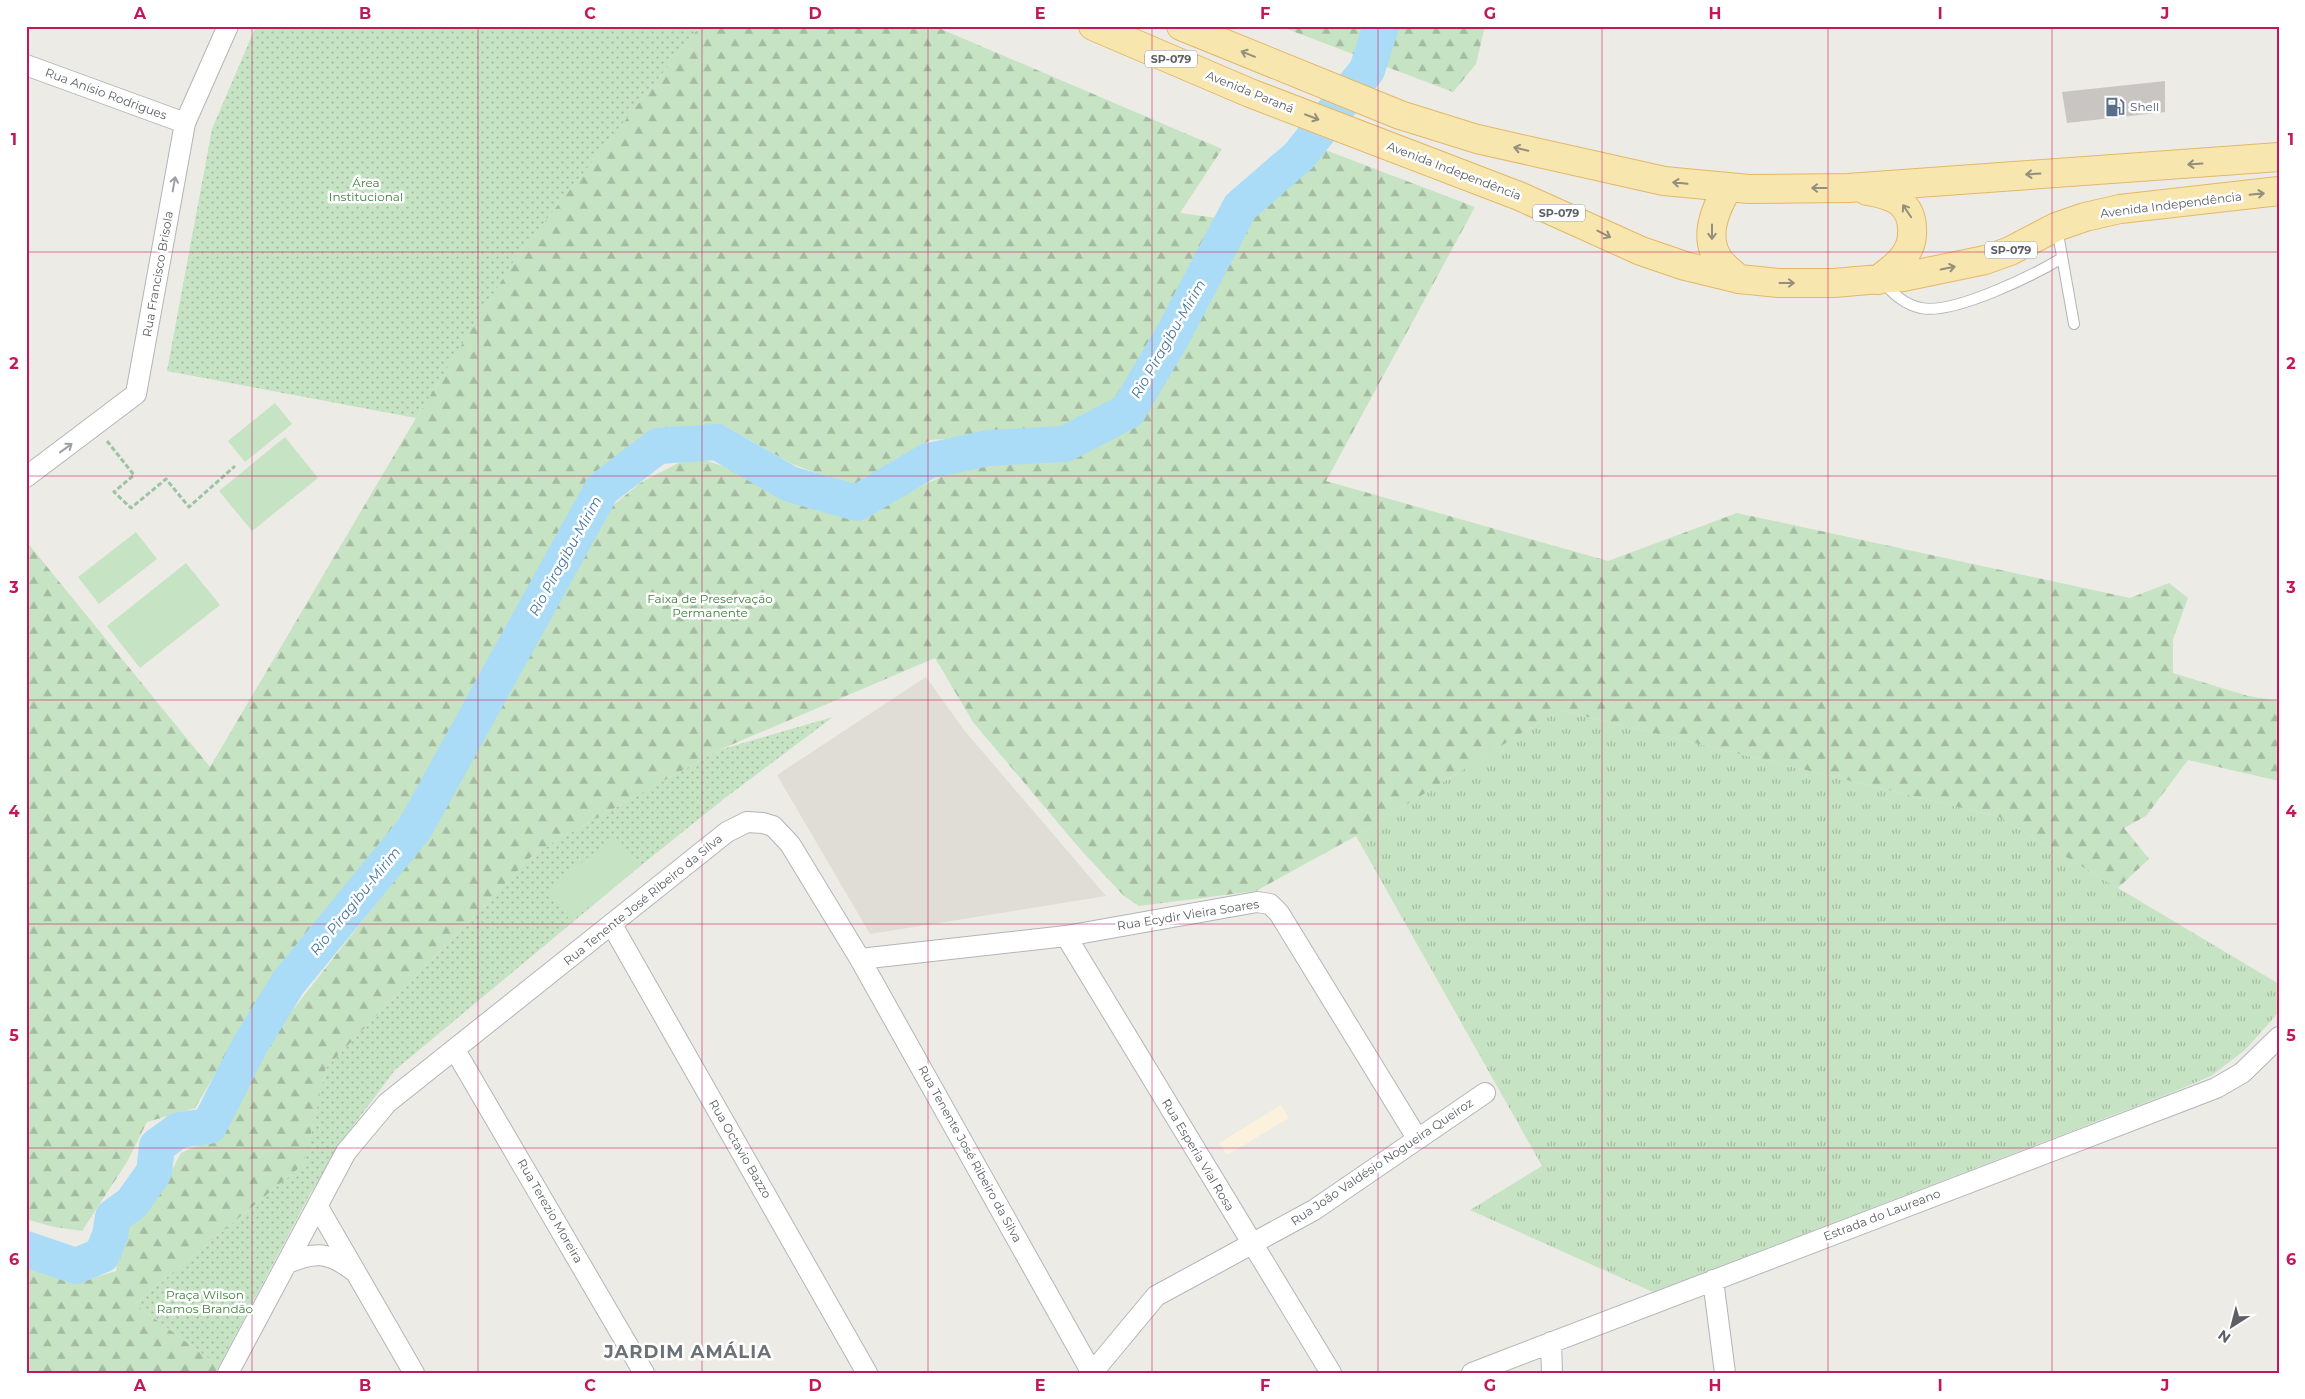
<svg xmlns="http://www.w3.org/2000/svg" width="2305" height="1399" font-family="Montserrat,sans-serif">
	<defs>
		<pattern id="grass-tufts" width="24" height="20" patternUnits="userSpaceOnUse" patternTransform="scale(1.25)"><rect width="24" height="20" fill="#c6e3c3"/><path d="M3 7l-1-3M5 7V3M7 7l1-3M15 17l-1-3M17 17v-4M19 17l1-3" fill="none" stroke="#a4bba2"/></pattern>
		<pattern id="forest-firs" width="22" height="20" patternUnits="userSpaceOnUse" patternTransform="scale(1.25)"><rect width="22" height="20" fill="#c6e3c3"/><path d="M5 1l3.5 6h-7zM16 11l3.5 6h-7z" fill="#a4bba2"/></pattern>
		<pattern id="park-dots" width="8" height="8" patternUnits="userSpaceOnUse" patternTransform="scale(1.25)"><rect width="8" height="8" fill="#c6e3c3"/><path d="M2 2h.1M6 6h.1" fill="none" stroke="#a4bba2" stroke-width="1.8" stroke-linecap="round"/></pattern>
	</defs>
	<rect width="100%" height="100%" fill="#edebe5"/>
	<path fill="#fbf1dc" d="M1281,1105L1289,1118L1227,1155L1219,1143Z"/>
	<path fill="#e0dcd6" d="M926,677L964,730L1106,896L870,934L777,775Z"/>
	<path fill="url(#grass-tufts)" d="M1559,710L1999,817L2279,984V1012L2245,1050L2211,1076L2163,1096L1653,1292L1470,1210L1542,1166L1356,836Z"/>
	<path fill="url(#forest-firs)" d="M700,26H934L1222,149L1180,213L1225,219L1159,336L1114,403L1061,431L930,440L858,488L792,464L725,426L660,429L612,462L580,494L401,820L261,997L195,1108L147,1122L127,1162L82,1231L54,1227L26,1219V541L210,767L416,418L514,260Z
		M1279,26H1485L1476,64L1453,92Z
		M1320,148L1475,207L1326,481L1608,561L1737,513L2130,598L2169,583L2188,598L2173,639V673L2248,696L2279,701V781L2188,760L2146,816L2124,828L2149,859L2118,888L1999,817L1559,710L1356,836L1256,891L1139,906L1124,896L1080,849L973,722L935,658L719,750L536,852L326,1068L304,1164L135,1304L219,1366L215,1373H26V1266L64,1271L90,1279L116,1271L125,1220L166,1182L181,1153L216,1137L273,1035L419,849L574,572L604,513L640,483L692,456L747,474L851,516L891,500L958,469L1039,458L1071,452L1134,428L1170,370L1252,217Z"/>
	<path fill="url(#park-dots)" d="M256,26H700L515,259L416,418L167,371L212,129Z
		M833,717L725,798L639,867L395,1070L353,1126L310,1194L219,1366L135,1304L304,1164L326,1068L536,852L719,750Z"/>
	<path fill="#c6e3c3" d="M275,403L292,424L245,462L228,441Z
		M285,437L318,478L252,531L219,491Z
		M136,532L157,559L99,604L78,577Z
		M186,563L220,605L140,668L107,626Z
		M615,836L639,867L571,921L547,890Z"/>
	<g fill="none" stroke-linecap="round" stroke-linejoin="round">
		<path stroke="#abdcf7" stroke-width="36" d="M26,1249L76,1266L102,1255L110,1235L113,1217L132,1203L154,1172L157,1146L179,1130L209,1126L250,1045L288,983L415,828L602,489L658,446L717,442L790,484L857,503L928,461L988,448L1065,444L1128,411L1173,335L1240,207L1299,156L1367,70L1381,26"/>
	</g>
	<path fill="#c9c5c2" d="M2165,81V112L2067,123L2062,92Z"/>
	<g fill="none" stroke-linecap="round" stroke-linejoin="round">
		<defs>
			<path id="service" d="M2057,228L2074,324
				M1883,283C1894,294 1905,305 1921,308C1953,315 2034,275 2062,258"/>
			<path id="minor" d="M26,65L185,123
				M26,477L136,394L185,123L228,26
				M612,925L867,1373
				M1066,936L1331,1373
				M860,959L1066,936L1257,902L1270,904L1279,913L1417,1138
				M455,1050L644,1373
				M318,1207L414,1373
				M288,1263C315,1251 329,1252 354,1271
				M1713,1280L1725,1373
				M1551,1342L1552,1373
				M228,1373L346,1152L387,1103L727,832L747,822L763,823L773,826L790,844L860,959L1092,1373
				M1092,1373L1156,1296L1314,1210L1485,1093
				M1472,1373L2216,1088L2242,1073L2279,1037"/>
			<path id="primary" d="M1093,26L1250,93L1519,196L1641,251L1685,266L1739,279L1779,283H1834L1903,277L1985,260L2010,251L2056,227L2085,217L2120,209L2279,191
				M1181,26L1400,115L1477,139L1664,181L1749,189L1848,188L2279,157
				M1728,188C1715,209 1703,237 1719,260C1724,267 1732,273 1739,279
				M1867,191C1893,195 1914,203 1912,234C1912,242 1908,252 1902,259C1896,267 1886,273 1878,280"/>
		</defs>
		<use href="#service" stroke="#b2b5b8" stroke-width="12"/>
		<use href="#minor" stroke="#b2b5b8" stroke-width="22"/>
		<use href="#primary" stroke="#e4b766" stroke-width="30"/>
		<path stroke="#9dc3a5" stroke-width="3" stroke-dasharray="5 2.5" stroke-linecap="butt" d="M107,441L134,475L114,492L131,508L166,479L189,507L235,466"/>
		<use href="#service" stroke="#fff" stroke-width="10"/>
		<use href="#minor" stroke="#fff" stroke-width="20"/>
		<use href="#primary" stroke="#f8e6af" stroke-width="28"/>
	</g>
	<defs><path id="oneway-shaft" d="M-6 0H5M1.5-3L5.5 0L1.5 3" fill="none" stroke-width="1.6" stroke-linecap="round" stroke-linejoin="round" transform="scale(1.25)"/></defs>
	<g stroke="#938f7e">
		<use href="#oneway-shaft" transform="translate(1248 54) rotate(-158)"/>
		<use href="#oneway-shaft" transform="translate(1312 117) rotate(21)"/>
		<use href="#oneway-shaft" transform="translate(1521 149) rotate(-167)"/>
		<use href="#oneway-shaft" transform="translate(2195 164) rotate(176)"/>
		<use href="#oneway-shaft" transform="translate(2033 174) rotate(176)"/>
		<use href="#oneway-shaft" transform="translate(1680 183) rotate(-174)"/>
		<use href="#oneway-shaft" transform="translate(1819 188) rotate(180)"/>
		<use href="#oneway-shaft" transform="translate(2257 194) rotate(-6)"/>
		<use href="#oneway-shaft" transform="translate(1907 211) rotate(-124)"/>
		<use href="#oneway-shaft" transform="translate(1712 232) rotate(90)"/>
		<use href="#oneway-shaft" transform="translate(1604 234) rotate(27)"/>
		<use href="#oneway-shaft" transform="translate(1948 268) rotate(-12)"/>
		<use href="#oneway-shaft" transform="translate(1787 283)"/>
	</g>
	<g stroke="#9da0a2">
		<use href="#oneway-shaft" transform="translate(174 184) rotate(-80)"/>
		<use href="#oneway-shaft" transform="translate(66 448) rotate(-36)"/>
	</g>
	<path fill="none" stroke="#c2185b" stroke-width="1" stroke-opacity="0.55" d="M252,26V1373M478,26V1373M702,26V1373M928,26V1373M1152,26V1373M1378,26V1373M1602,26V1373M1828,26V1373M2052,26V1373M26,252H2279M26,476H2279M26,700H2279M26,924H2279M26,1148H2279"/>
	<defs>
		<symbol id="fuel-bare" viewBox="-9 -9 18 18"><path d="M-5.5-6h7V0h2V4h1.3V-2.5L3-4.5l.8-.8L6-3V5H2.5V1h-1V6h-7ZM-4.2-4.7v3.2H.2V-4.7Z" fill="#5c6f8a" stroke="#fff" stroke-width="2.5" paint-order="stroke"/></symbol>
	</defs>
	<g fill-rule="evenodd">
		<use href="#fuel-bare" x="2101" y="93" width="28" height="28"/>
	</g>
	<g text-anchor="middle" stroke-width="5" stroke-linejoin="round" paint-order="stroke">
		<g fill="#fff" stroke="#8d9092" stroke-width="1">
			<rect x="1145" y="50.5" width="52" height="17" rx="4"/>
			<rect x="1533" y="204.5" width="52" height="17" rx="4"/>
			<rect x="1985" y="241.5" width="52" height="17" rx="4"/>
		</g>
		<g font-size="11" font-weight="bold" fill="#5c6064">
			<text x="1171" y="63">SP-079</text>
			<text x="1559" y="217">SP-079</text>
			<text x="2011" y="254">SP-079</text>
		</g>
		<g font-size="12" fill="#5c6064" stroke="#fff">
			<text transform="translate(1250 92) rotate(22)" y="4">Avenida Paraná</text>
			<text transform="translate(106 94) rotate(20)" y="4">Rua Anísio Rodrigues</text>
			<text transform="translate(1454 171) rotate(21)" y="4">Avenida Independência</text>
			<text transform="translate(2171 205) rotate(-7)" y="4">Avenida Independência</text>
			<text transform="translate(158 274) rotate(-80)" y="4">Rua Francisco Brisola</text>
			<text transform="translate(643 900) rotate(-39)" y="4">Rua Tenente José Ribeiro da Silva</text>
			<text transform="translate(1188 915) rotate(-9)" y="4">Rua Ecydir Vieira Soares</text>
			<text transform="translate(740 1149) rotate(60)" y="4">Rua Octavio Bazzo</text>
			<text transform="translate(970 1154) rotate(61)" y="4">Rua Tenente José Ribeiro da Silva</text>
			<text transform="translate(1198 1155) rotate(59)" y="4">Rua Esperia Vial Rosa</text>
			<text transform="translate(1382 1162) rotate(-34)" y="4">Rua João Valdésio Nogueira Queiroz</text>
			<text transform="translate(550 1211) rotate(60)" y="4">Rua Terezio Moreira</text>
			<text transform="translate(1882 1215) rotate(-21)" y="4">Estrada do Laureano</text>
		</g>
		<g font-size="12" fill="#4e5e75" stroke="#fff" text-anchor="start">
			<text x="2130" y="111">Shell</text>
		</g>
		<g font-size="12" fill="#3f823d" stroke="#fff">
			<text x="366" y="187">Área<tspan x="366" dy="14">Institucional</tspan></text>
			<text x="710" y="603">Faixa de Preservação<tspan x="710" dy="14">Permanente</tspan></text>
			<text x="205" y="1299">Praça Wilson<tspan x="205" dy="14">Ramos Brandão</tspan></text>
		</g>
		<g font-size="14" font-style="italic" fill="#46799f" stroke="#fff">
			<text transform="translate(1168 339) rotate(-60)" y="5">Rio Piragibu-Mirim</text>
			<text transform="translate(565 556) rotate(-61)" y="5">Rio Piragibu-Mirim</text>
			<text transform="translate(355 901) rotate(-51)" y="5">Rio Piragibu-Mirim</text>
		</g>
		<g font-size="18" font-weight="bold" letter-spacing="1" fill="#6d7276" stroke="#fff">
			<text x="688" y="1358">JARDIM AMÁLIA</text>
		</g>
	</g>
	<rect width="2305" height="1399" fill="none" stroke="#ffffff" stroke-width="55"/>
	<g transform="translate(2232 1326) rotate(216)" stroke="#ffffff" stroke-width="4" paint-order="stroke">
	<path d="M0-4L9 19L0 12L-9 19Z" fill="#5c6064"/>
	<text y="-8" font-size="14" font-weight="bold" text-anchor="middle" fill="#5c6064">N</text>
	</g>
	<rect x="28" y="28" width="2250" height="1344" fill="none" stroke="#c2185b" stroke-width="2"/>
	<g font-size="16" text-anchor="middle" font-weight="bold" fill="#c2185b">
		<text x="140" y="19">A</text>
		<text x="365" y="19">B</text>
		<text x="590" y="19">C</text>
		<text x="815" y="19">D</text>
		<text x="1040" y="19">E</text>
		<text x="1265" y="19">F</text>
		<text x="1490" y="19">G</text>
		<text x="1715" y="19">H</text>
		<text x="1940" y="19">I</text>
		<text x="2165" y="19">J</text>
		<text x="14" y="145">1</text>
		<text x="2291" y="145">1</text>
		<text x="14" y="369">2</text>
		<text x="2291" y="369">2</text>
		<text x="14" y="593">3</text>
		<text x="2291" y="593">3</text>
		<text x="14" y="817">4</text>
		<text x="2291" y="817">4</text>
		<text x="14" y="1041">5</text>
		<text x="2291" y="1041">5</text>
		<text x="14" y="1265">6</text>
		<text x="2291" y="1265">6</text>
		<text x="140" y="1391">A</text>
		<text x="365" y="1391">B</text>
		<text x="590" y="1391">C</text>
		<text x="815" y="1391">D</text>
		<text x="1040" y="1391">E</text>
		<text x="1265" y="1391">F</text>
		<text x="1490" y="1391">G</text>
		<text x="1715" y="1391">H</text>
		<text x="1940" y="1391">I</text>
		<text x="2165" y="1391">J</text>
	</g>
</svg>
